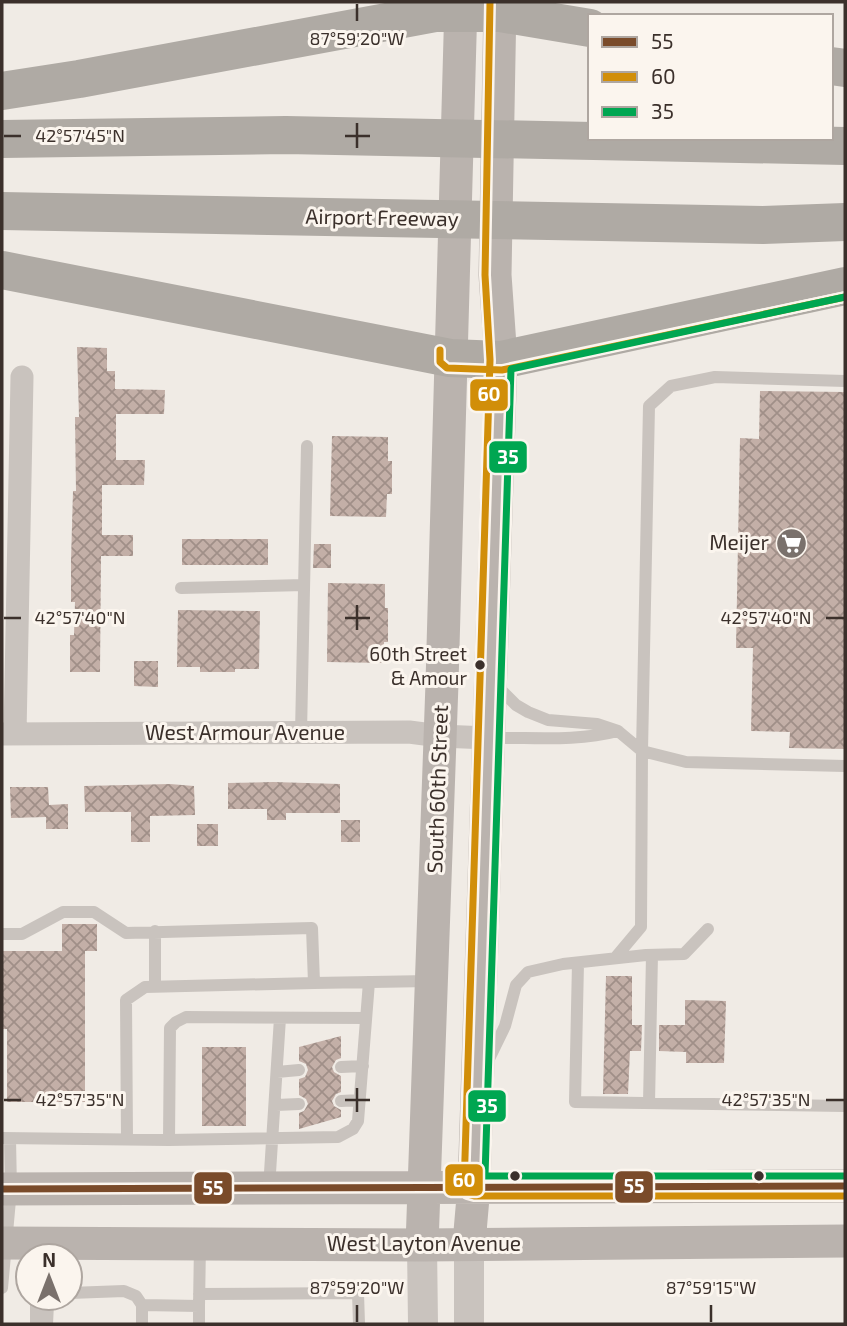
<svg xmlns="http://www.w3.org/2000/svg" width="847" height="1326" font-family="'Exo 2',sans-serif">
	<defs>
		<pattern id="building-cross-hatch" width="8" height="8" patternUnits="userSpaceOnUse" patternTransform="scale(1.75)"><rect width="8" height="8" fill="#c3afa7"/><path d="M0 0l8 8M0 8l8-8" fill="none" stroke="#a08f88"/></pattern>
	</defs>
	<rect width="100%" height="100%" fill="#f0ebe5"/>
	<path fill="url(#building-cross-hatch)" d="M77,347L107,348V371H115V389L165,390L164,414H116V460H145L144,485H102V535H133V556H101L100,672H70V635H74L75,602H71V561L73,491H76L75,417H79Z
		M760,391L845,392V749L789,748L790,732L751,731L753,648H736L740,438L759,439Z
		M332,436L388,437V461H392V494H387L386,517L330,516Z
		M182,539H268V565H182Z
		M314,544H331V568H313Z
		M328,583L385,584V608H388V642H384V663L327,662Z
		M178,610L260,611L259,669H235V672H200V667H177Z
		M134,661H158V687L134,686Z
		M273,782L340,784V813H286V820H267V809H228V783Z
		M170,784L194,786L195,815L150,816V842H131V812H85L84,786Z
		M10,787H48L49,805L68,804V829H46V817L11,818Z
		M341,820H360V842H341Z
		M197,824H218V846H197Z
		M62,924H97V951H85V1102H7V1029H2V951H62Z
		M606,976H632V1025H642L641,1051H630L628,1094H603Z
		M685,1000L726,1001L724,1063H686V1052L659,1051V1025H685Z
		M341,1036V1058L336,1060L332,1067L334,1072L341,1076V1092L336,1094L332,1101L334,1106L341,1110V1117L299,1129V1113L304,1111L308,1104L306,1099L299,1095V1079L305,1077L308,1070L306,1064L299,1061V1047Z
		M202,1047H246V1126H202Z"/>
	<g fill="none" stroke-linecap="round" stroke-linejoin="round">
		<path stroke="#c9c3be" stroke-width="12" d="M181,588L304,585
			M618,731L642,751L686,762L845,766
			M301,733L307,446
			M489,738C532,737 575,742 618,731L597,724L548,720L528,712L516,705L496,685
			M155,931V987
			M2,934H22L63,912H94L126,933L312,928L314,983L429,981
			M615,958L641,927L642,751L649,406L671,386L715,377L845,381
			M578,963L575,1102L845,1106
			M489,1059L505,1026L516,985L528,972L563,964L646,955L684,954L708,929
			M341,1067L363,1066
			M277,1072L299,1070
			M341,1101L360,1100
			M649,1103L652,955
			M276,1105L299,1104
			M2,1138L169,1140L338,1137L353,1129L358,1121L369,982
			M127,1138L126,1000L145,987L314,983
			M169,1140L170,1028L176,1022L186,1017L366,1018
			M269,1188L280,1018
			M2,1288L11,1189L10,1139
			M70,1293L124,1291L136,1296L142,1305
			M199,1294L358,1293L359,1324
			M199,1306V1324
			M36,1324V1298
			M47,1324L48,1304L56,1298
			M142,1324V1305L199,1306L200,1245"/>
		<path stroke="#c9c3be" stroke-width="23" d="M2,734L409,732L440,736L488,738
			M15,734L22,377"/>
		<path stroke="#c9c3be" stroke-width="30" d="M469,1243V1324
			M422,1245L423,1324"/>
		<path stroke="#bab3ae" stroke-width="33" d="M2,1189L845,1186
			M2,1243L422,1245L845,1241
			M469,1243L474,1186L501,360L495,275L500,2
			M422,1245L442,683L461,2"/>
		<path stroke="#afaaa4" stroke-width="38" d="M831,66L845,68
			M2,91L79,79L435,13H500L590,28
			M2,139L286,135L845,146
			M2,211L763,225L845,222
			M2,270L450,358L501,360L845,286"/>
		<defs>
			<path id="bus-1" d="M2,1189L845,1186"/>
			<path id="bus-2" d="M490,2L485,275L490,360L464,1189L467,1194L474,1196H845
				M440,350V362L447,368L502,370L845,297"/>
			<path id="bus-3" d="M845,1176H485L511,369L845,297"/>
		</defs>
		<use href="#bus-1" stroke="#fbf5ee" stroke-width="12"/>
		<use href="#bus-2" stroke="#fbf5ee" stroke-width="12"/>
		<use href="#bus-3" stroke="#fbf5ee" stroke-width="12"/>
		<use href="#bus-1" stroke="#7a4b2a" stroke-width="7"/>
		<use href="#bus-2" stroke="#d18e09" stroke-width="7"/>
		<use href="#bus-3" stroke="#00a651" stroke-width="7"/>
	</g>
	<path fill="none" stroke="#3b302b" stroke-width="2.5" d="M357,4V21M357,123V148M4,136H21M345,136H370M357,605V630M4,618H21M345,618H370M826,618H844M357,1088V1112M4,1100H21M345,1100H370M826,1100H844M357,1305V1322M711,1305V1322"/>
	<defs>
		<symbol id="supermarket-disc" viewBox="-11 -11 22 22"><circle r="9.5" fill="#7a716c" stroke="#fbf5ee"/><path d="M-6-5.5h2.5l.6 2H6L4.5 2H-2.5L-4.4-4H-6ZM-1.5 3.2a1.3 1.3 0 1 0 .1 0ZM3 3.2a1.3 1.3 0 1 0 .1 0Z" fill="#fff"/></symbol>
	</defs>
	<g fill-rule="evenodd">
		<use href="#supermarket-disc" x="774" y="526" width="35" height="35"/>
	</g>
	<g fill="#3b302b" stroke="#fbf5ee" stroke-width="2.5">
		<circle cx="480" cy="665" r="6"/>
		<circle cx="515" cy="1176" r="6"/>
		<circle cx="759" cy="1176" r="6"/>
	</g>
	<g text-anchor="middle" stroke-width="6" stroke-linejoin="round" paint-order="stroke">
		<g font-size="19" fill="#3b302b" stroke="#fbf5ee" text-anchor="end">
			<text x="467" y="661">60th Street<tspan x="467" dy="24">&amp; Amour</tspan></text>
		</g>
		<g font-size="21" fill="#3b302b" stroke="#fbf5ee">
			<text transform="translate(382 218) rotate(1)" y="7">Airport Freeway</text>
			<text x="245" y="740">West Armour Avenue</text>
			<text transform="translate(438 789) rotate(-88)" y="7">South 60th Street</text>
			<text x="424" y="1251">West Layton Avenue</text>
		</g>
		<g font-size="21" fill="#3b302b" stroke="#fbf5ee" text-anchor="end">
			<text x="769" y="550">Meijer</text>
		</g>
	</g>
	<g font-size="18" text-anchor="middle" fill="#3b302b" stroke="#fbf5ee" stroke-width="6" stroke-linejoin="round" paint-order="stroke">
		<text x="357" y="45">87°59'20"W</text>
		<text x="80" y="142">42°57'45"N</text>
		<text x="80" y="624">42°57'40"N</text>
		<text x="766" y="624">42°57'40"N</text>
		<text x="80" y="1106">42°57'35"N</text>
		<text x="766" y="1106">42°57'35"N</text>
		<text x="357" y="1294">87°59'20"W</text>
		<text x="711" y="1294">87°59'15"W</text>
	</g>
	<g stroke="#fbf5ee" stroke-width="2.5">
		<rect x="469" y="378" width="40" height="34" rx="7" fill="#d18e09"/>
		<rect x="488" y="440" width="40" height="34" rx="7" fill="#00a651"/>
		<rect x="467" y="1089" width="40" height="34" rx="7" fill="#00a651"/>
		<rect x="444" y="1163" width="40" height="34" rx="7" fill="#d18e09"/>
		<rect x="614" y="1170" width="40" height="34" rx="7" fill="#7a4b2a"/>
		<rect x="193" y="1171" width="40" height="34" rx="7" fill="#7a4b2a"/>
	</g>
	<g font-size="19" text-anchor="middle" font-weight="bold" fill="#fff">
		<text x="489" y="401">60</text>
		<text x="508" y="464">35</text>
		<text x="487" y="1113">35</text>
		<text x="464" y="1187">60</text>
		<text x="634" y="1193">55</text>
		<text x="213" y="1195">55</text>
	</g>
	<rect width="847" height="1326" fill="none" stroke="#3b302b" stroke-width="7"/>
	<rect x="588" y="14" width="245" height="126" fill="#fbf5ee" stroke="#aea6a0" stroke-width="2"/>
	<rect x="602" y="37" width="35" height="10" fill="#7a4b2a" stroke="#aea6a0" stroke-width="2"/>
	<text x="651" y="49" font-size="21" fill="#3b302b">55</text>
	<rect x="602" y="72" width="35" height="10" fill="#d18e09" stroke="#aea6a0" stroke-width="2"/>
	<text x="651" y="84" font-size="21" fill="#3b302b">60</text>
	<rect x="602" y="107" width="35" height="10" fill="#00a651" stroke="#aea6a0" stroke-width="2"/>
	<text x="651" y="119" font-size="21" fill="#3b302b">35</text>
	<g transform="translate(49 1277)"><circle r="33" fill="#fbf5ee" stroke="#aea6a0" stroke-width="2"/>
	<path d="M0-5L12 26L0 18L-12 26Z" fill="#7a716c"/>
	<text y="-10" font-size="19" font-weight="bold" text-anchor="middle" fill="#3b302b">N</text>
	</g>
</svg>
